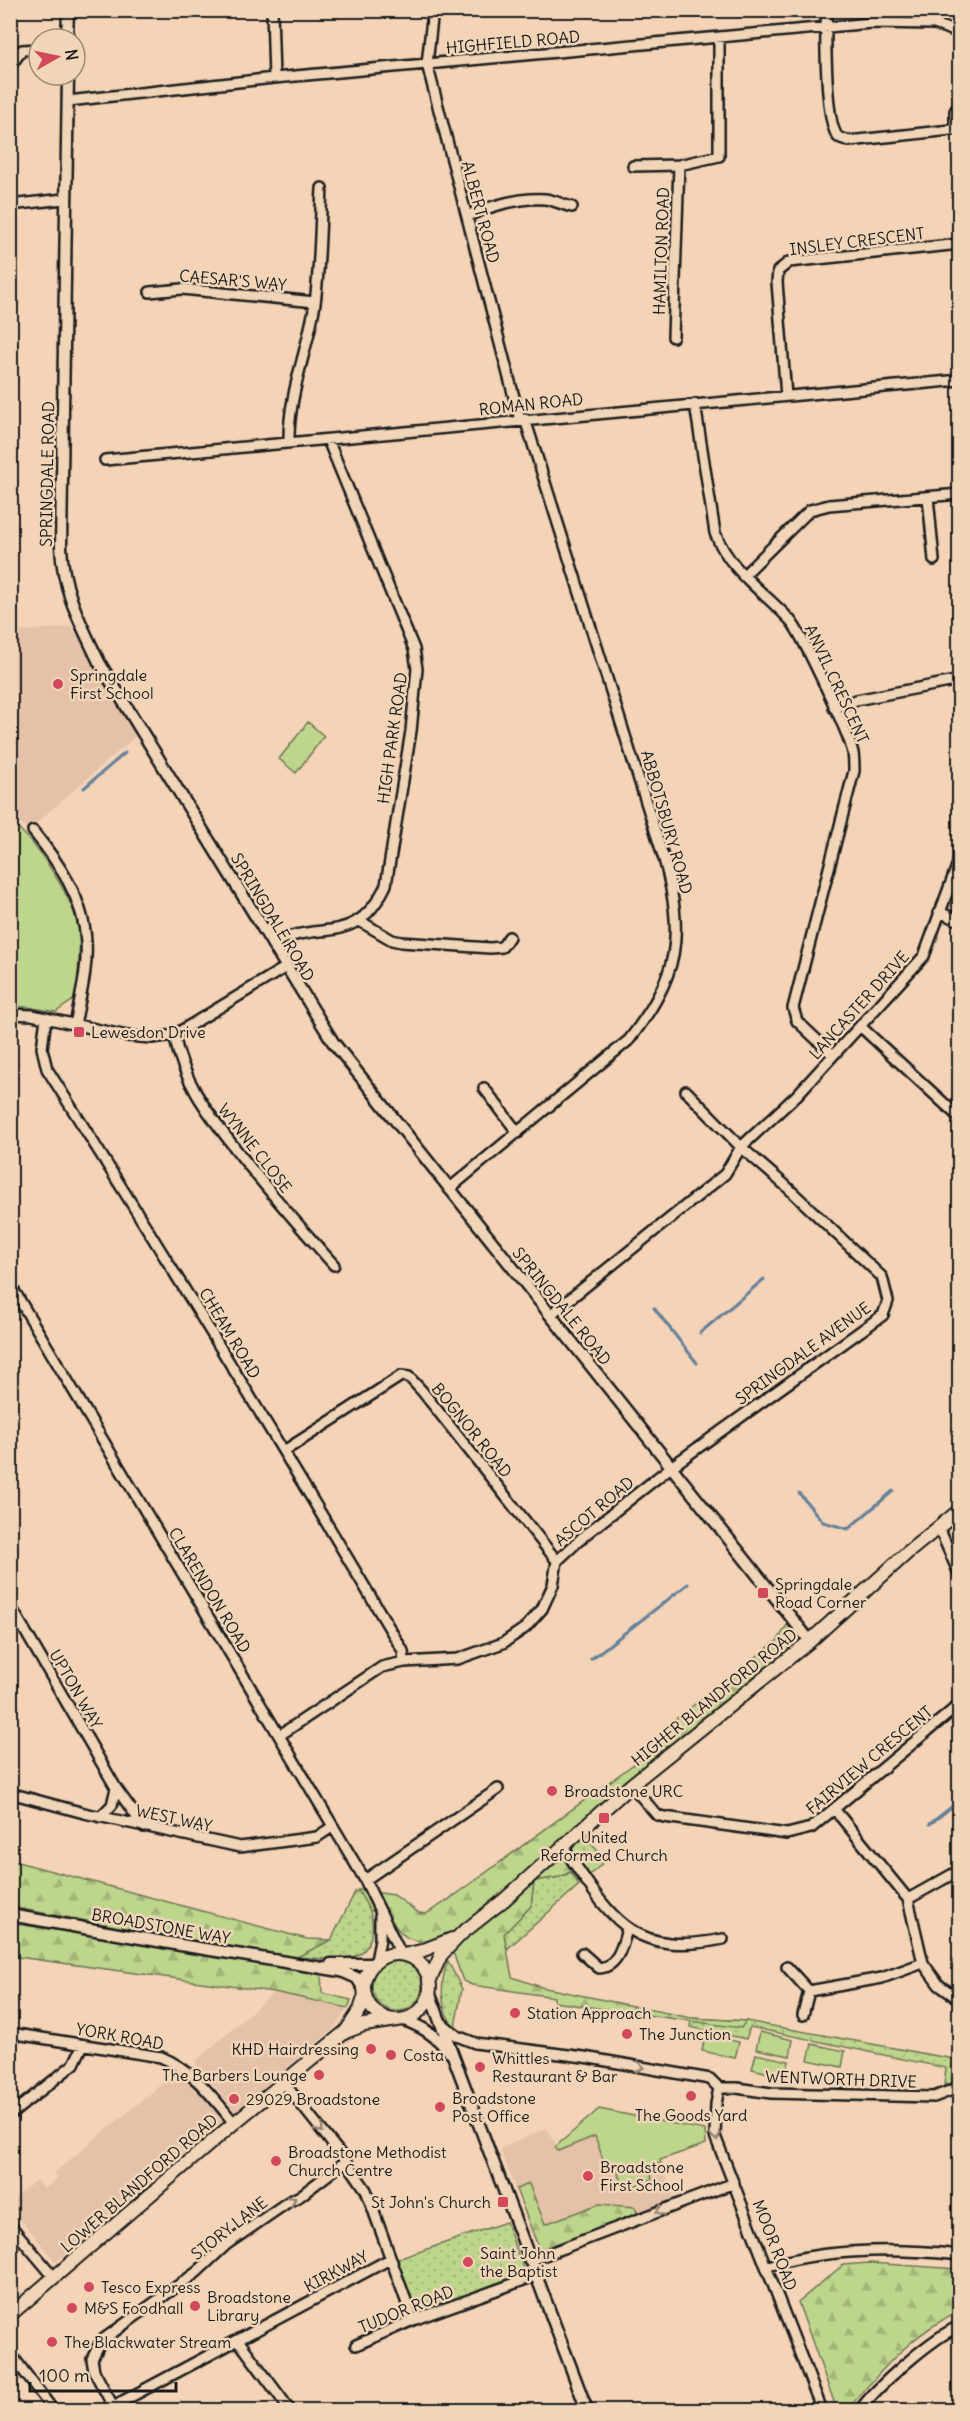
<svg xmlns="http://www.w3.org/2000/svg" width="970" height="2421" font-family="Delius,sans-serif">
	<defs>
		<pattern id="grass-dots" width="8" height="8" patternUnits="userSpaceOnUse" patternTransform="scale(1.5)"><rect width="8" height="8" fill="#bed58c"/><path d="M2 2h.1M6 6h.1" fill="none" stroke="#a3b678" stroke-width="1.8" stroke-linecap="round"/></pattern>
		<pattern id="forest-firs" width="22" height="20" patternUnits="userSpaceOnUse" patternTransform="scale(1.5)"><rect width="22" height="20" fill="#bed58c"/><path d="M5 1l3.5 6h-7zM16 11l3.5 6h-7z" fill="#a3b678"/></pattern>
	</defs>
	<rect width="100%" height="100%" fill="#f4d3b7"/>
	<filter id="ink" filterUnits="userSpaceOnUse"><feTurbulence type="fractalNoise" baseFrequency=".0167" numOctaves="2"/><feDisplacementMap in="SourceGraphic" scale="12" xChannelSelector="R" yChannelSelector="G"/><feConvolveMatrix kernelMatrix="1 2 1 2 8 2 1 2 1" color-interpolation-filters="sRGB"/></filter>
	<g filter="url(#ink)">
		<path fill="#e4c1a8" d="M72,627L136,736L28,830L11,814V632Z
			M274,1992L348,2008L332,2030L235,2111L195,2062Z
			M174,2074L189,2083L202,2095L214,2107L222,2121L56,2262L11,2208V2201L36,2180L45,2189L58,2178L54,2173Z
			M599,2109L705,2130L706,2144L660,2160L675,2201L541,2254L500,2149L547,2128L556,2146Z"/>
		<path fill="url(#grass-dots)" stroke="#6d7854" stroke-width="1.5" d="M571,1872L579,1885L507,1949L504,1934L531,1906L534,1881L560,1877Z
			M358,1890C362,1897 368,1904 370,1911C375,1927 372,1950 355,1956C338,1962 314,1958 297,1957L331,1940L355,1892Z
			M448,1961L462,1989L455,2027C439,2011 440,1981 448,1961Z
			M372 1986a25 25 0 1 1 50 0a25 25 0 1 1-50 0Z
			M691,2018L746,2021L959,2060V2080L944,2085L946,2068L750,2027L746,2039L690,2027Z
			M506,2222L526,2276L420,2313L413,2310L395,2260Z"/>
		<path fill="url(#forest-firs)" stroke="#6d7854" stroke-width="1.5" d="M787,1625L797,1635L791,1650L577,1828L606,1860L590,1875L582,1866L560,1877L534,1881L531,1906L504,1934L512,1977L541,1987L691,2018L746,2021L741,2028L554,2002V1997L472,1985L463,1981L454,1955L439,1942C402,1942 403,1937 383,1908L370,1911L358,1890L394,1895L419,1913L426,1914L450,1899L642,1758L677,1718L778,1640Z
			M10,1860L307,1939L331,1940L297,1957L179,1938L11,1907Z
			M11,1923L321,1972L322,1993L351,2000L348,2008L274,1992L11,1956Z
			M529,2184L545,2224L599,2204L635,2207L638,2215L541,2254L516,2189Z
			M869,2263L959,2269V2312C913,2331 879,2373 847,2410H837L798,2302L843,2265Z"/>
		<path fill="#bed58c" stroke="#6d7854" stroke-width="1.5" d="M308,722L324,736L296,773L279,759Z
			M11,822C35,840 77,902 79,933C81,955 77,977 76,998L56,1012L28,1007H11Z
			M760,2032L793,2040L790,2056L756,2049Z
			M705,2035L739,2042L735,2058L702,2051Z
			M812,2044L845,2051L842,2067L808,2060Z
			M756,2054L789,2061L785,2077L752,2069Z
			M599,2109L705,2130L706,2144L660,2160L661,2163L649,2167L652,2179L624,2190L615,2165L606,2168L595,2136L558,2151L555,2147Z"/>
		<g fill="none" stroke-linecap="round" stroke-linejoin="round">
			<path stroke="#64809b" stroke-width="3" d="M84,788L125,753
				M654,1308L697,1363
				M700,1333L764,1279
				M799,1493L823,1522L848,1529L893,1491
				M591,1659L688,1584
				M930,1824L960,1800"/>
			<defs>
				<path id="minor" d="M272,10L274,78
					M433,10L427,64L520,420
					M827,10C825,32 825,123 838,137L849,141L960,129
					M10,67L22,50L39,49
					M68,101L274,78L872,23L934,24L960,33
					M955,129V111L960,104
					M633,166L679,165
					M10,205L64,199
					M467,216C491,206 518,197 545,199C554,200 563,205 572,207
					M150,292L182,289L315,302
					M673,337L679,165L719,156V38
					M786,396L777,282L778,271L789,262L960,244
					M695,404L715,533C730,571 763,591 790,620C801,632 850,736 853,753C854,759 854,765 854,771L793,1008L797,1021L833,1055
					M289,443C288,394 308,350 315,303C320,265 320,226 322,188
					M105,460L960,380
					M928,497L934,560
					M743,576L810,510L829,505L960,494
					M834,708L856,700L960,680
					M33,831C59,863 84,899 86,942C88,969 80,998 75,1025
					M939,912L960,921
					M358,920L392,940L401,942L490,948L502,947L509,937
					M272,944C320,918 355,950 386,885L411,731L417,669L414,649L328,440
					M10,1014L32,1015L127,1036L152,1038L174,1035L286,967
					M46,1018L42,1048L47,1069C169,1261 287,1456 403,1651L404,1662
					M860,1026L960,1118
					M174,1035C184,1084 209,1114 238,1152C269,1192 301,1228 334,1265
					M484,1088L518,1133
					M449,1189L629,1040C679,975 685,937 664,859L525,419
					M10,1284L365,1880L401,1954
					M550,1315L725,1174L741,1147L797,1095L924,956L960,858
					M284,1451L401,1376L409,1377L422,1391L557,1561
					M939,1528L960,1576
					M10,1605L116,1788L144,1827
					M280,1735L382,1667L404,1662L458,1659L503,1643L525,1628L542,1609L553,1585L557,1561L586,1534L671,1467L883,1315L888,1301L882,1277L786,1186L741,1147L686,1091
					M631,1785L657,1815L664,1817L787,1834L811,1828L960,1704
					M10,1793L84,1813L240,1847L317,1837L332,1827
					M835,1810L908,1899L923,1963L939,1985L960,2000
					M100,1817L112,1805L116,1788
					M563,1847C611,1916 628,1958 723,1939
					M365,1880L498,1789
					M908,1899L960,1870
					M582,1953L599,1968C618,1967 623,1944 627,1929
					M376,1961L380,1939V1916
					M787,1967L809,1991
					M803,2015L809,1991L882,1978L923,1963
					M442,2023L457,2036L475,2043L584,2057L710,2079L719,2088
					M10,2033L161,2057C193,2070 212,2096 234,2123
					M284,2083L346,2161L366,2190L413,2320
					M719,2088L716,2104L715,2136L822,2410
					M719,2088H737L771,2093L934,2097L960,2087
					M10,2115L74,2064L83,2045
					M10,2225L54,2277
					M529,2261L734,2183
					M768,2266C830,2248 895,2248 960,2255
					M238,2340L290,2410
					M356,2345L413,2320L535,2276
					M10,2353L53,2410
					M113,2406L94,2371L92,2359L101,2341L197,2272L227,2244L288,2202L300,2196L346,2161
					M106,2410L390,2259
					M860,2410C876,2387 934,2336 960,2326"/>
				<path id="tertiary" d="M67,39L68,10
					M68,75L61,547C63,592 80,622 99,662L333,1042L810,1641
					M10,1915L192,1947L341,1971L357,1978L364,1989
					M331,1964H374
					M429,1992L587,2410
					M401,2019C420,2025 437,2036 449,2052"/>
				<path id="secondary" d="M364 1987a33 33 0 1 1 66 0a33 33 0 1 1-66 0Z
					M404,1955L421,1951L452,1939
					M429,1982L441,1955L461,1934L504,1900L631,1785L810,1641L907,1553L960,1510
					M346,2031L360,2010L365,1995
					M10,2315L234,2123L345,2032L364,2025L397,2020"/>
			</defs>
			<use href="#minor" stroke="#1c1c1c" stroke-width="14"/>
			<use href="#tertiary" stroke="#1c1c1c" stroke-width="15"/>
			<use href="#secondary" stroke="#1c1c1c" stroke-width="16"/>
			<use href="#minor" stroke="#f1d5b8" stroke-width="9"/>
			<use href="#tertiary" stroke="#f1d5b8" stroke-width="10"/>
			<use href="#secondary" stroke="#f1d5b8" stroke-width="12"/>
		</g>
		<defs><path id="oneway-chevron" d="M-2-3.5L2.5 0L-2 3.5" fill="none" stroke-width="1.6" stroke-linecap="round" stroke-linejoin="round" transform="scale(1.5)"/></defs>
		<g stroke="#918272">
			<use href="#oneway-chevron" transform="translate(640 2067) rotate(10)"/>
			<use href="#oneway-chevron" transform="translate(320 2129) rotate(51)"/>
			<use href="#oneway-chevron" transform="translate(716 2137) rotate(79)"/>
			<use href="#oneway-chevron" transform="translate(292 2200) rotate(-29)"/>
			<use href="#oneway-chevron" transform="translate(660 2211) rotate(159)"/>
		</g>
	</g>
	<g fill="#d1495b" stroke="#f1d5b8" stroke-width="2">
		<circle cx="58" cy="684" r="6"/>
		<rect x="73" y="1026" width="12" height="12" rx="3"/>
		<rect x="757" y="1587" width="12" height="12" rx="3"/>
		<circle cx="552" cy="1791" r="6"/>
		<rect x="598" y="1812" width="12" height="12" rx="3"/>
		<circle cx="515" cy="2013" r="6"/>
		<circle cx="627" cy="2034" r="6"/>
		<circle cx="371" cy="2049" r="6"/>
		<circle cx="391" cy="2055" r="6"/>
		<circle cx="480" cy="2067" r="6"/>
		<circle cx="319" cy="2075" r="6"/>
		<circle cx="691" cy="2096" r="6"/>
		<circle cx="234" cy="2099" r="6"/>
		<circle cx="440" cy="2107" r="6"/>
		<circle cx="276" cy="2161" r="6"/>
		<circle cx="588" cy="2176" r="6"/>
		<rect x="497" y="2196" width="12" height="12" rx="3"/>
		<circle cx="468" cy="2262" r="6"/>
		<circle cx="89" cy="2287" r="6"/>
		<circle cx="195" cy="2306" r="6"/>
		<circle cx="72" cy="2308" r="6"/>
		<circle cx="52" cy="2342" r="6"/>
	</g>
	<g text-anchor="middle" stroke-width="5" stroke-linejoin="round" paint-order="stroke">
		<g font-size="16" fill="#1c1c1c" stroke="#f1d5b8">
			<text transform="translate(513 42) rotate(-5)" y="6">HIGHFIELD ROAD</text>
			<text transform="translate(481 212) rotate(75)" y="6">ALBERT ROAD</text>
			<text transform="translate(857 241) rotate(-7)" y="6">INSLEY CRESCENT</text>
			<text transform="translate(661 251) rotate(-88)" y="6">HAMILTON ROAD</text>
			<text transform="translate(233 280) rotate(5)" y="6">CAESAR'S WAY</text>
			<text transform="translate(531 404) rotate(-6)" y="6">ROMAN ROAD</text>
			<text transform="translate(47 474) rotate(-89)" y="6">SPRINGDALE ROAD</text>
			<text transform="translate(837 684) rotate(65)" y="6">ANVIL CRESCENT</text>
			<text transform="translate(392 738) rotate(-82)" y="6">HIGH PARK ROAD</text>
			<text transform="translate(667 822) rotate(74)" y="6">ABBOTSBURY ROAD</text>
			<text transform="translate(273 917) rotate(59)" y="6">SPRINGDALE ROAD</text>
			<text transform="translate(859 1005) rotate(-48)" y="6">LANCASTER DRIVE</text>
			<text transform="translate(255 1148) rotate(52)" y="6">WYNNE CLOSE</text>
			<text transform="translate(562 1306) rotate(51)" y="6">SPRINGDALE ROAD</text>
			<text transform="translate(230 1333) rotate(59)" y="6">CHEAM ROAD</text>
			<text transform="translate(803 1353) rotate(-36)" y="6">SPRINGDALE AVENUE</text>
			<text transform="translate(472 1430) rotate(51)" y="6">BOGNOR ROAD</text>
			<text transform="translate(594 1511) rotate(-40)" y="6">ASCOT ROAD</text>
			<text transform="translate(210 1590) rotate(59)" y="6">CLARENDON ROAD</text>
			<text transform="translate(76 1689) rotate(60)" y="6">UPTON WAY</text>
			<text transform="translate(714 1697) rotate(-39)" y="6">HIGHER BLANDFORD ROAD</text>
			<text transform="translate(869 1760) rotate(-40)" y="6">FAIRVIEW CRESCENT</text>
			<text transform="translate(174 1818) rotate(12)" y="6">WEST WAY</text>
			<text transform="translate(161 1926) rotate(10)" y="6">BROADSTONE WAY</text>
			<text transform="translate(120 2036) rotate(10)" y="6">YORK ROAD</text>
			<text transform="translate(841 2079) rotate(2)" y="6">WENTWORTH DRIVE</text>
			<text transform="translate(139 2183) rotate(-41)" y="6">LOWER BLANDFORD ROAD</text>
			<text transform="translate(229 2228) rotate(-38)" y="6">STORY LANE</text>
			<text transform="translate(775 2245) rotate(69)" y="6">MOOR ROAD</text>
			<text transform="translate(336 2271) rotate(-28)" y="6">KIRKWAY</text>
			<text transform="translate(406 2309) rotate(-22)" y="6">TUDOR ROAD</text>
		</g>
		<g font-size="16" fill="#1c1c1c" stroke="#f1d5b8" text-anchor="start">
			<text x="70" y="681">Springdale<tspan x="70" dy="18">First School</tspan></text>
			<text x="91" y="1038">Lewesdon Drive</text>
			<text x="775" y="1590">Springdale<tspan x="775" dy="18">Road Corner</tspan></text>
			<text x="564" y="1797">Broadstone URC</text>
			<text x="604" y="1843" text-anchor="middle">United<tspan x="604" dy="18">Reformed Church</tspan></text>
			<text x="527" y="2019">Station Approach</text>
			<text x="639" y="2040">The Junction</text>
			<text x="359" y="2055" text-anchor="end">KHD Hairdressing</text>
			<text x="403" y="2061">Costa</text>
			<text x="492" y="2064">Whittles<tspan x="492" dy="18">Restaurant &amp; Bar</tspan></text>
			<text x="307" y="2081" text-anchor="end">The Barbers Lounge</text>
			<text x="452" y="2104">Broadstone<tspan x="452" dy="18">Post Office</tspan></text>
			<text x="246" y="2105">29029 Broadstone</text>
			<text x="691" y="2121" text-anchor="middle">The Goods Yard</text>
			<text x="288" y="2158">Broadstone Methodist<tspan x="288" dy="18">Church Centre</tspan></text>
			<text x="600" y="2173">Broadstone<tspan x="600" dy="18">First School</tspan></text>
			<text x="491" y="2208" text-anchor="end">St John's Church</text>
			<text x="480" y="2259">Saint John<tspan x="480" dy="18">the Baptist</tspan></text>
			<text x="101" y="2293">Tesco Express</text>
			<text x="207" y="2303">Broadstone<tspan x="207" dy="18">Library</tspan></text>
			<text x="84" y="2314">M&amp;S Foodhall</text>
			<text x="64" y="2348">The Blackwater Stream</text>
		</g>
	</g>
	<rect width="970" height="2421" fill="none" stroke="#f1d5b8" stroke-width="36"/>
	<rect x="18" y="18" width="934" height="2385" fill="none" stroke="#1c1c1c" stroke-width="2" filter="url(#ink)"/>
	<g transform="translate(57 57) rotate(81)"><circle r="28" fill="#f1d5b8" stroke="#9c8b7a" stroke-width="1.5"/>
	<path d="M0-4.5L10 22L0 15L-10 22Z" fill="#d1495b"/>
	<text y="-9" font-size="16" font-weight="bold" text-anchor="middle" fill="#1c1c1c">N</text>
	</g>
	<path d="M30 2382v9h146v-9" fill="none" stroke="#1c1c1c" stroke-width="3"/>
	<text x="39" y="2382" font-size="18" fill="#1c1c1c" stroke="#f1d5b8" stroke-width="4.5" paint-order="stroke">100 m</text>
</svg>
